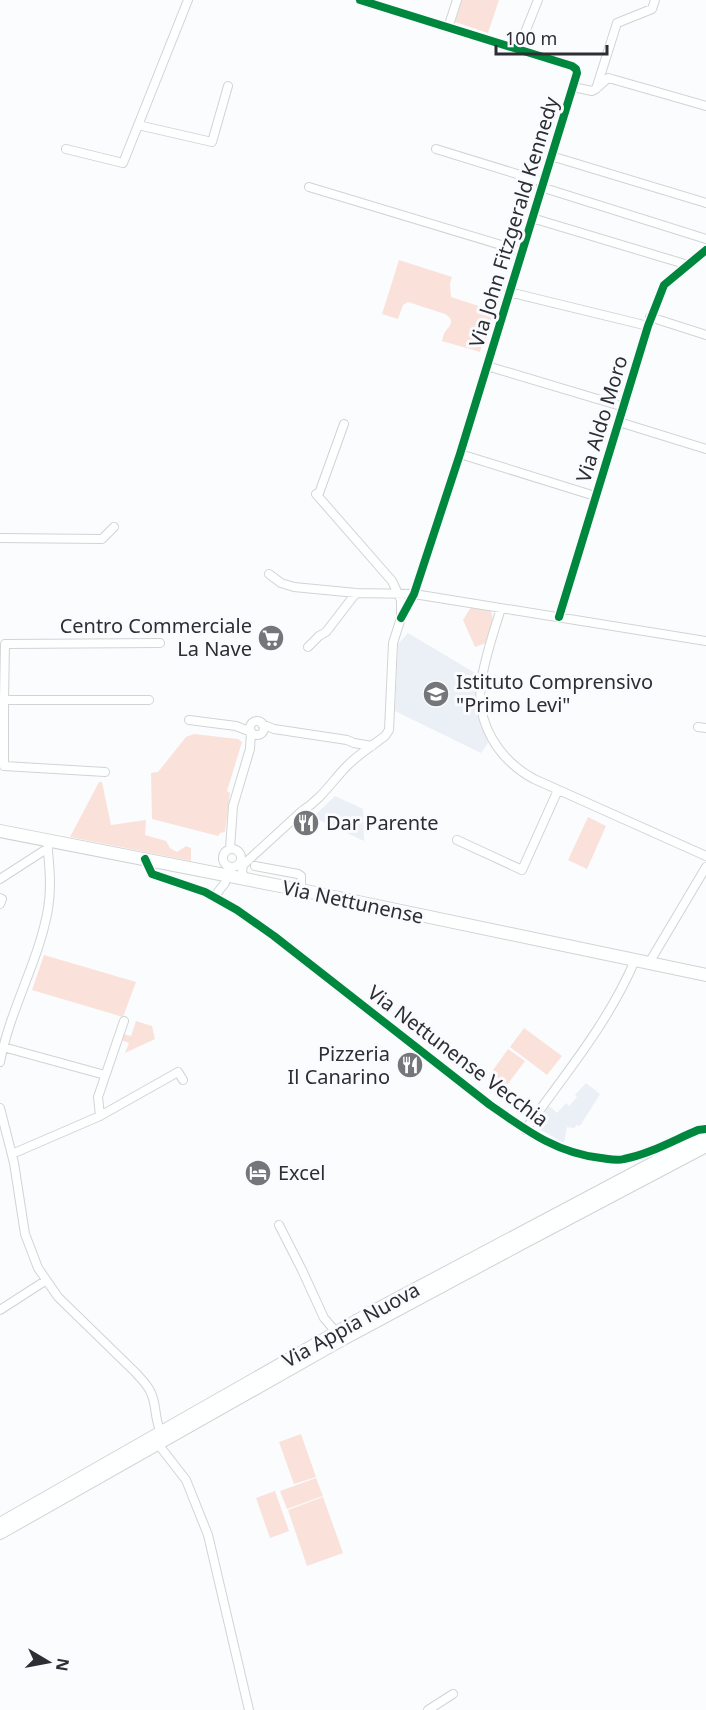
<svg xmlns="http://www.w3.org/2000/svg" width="706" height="1710" font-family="'Noto Sans',sans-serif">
	<rect width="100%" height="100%" fill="#fbfcfd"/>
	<path fill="#ebeff6" d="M408,633L475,673L470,679L477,686L475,701L477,713L488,743L481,753L395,711L398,644Z
		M335,796L363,809L364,841L313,817Z
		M586,1083L600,1094L580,1126L576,1125L575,1128L567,1127L564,1142L557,1141V1139L534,1126L549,1106L557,1113L566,1103L569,1106L577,1097L575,1095Z"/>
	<path fill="#fae2db" d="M462,0H499L488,33L455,22Z
		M399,260L452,277L450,283L451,297L485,308L487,304L496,306L485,342L483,341L480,352L442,341C443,338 443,335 445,332C450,325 456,321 445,314L408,302L403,305L398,319L382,314Z
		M471,607L490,610C496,620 489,632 486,643L475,647L463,620Z
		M194,734L238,739L242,742L227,791L230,793L225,832L220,833L218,836L152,819L151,773L158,772L186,737Z
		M99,782H102L111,825L146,820L145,835L166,841L170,848L177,852L186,846L191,848V861L70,837Z
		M588,817L606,826L587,869L568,860Z
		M44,955L136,982L123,1017L32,990Z
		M136,1021L152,1026L155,1039L125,1053L129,1043L121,1040L123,1034L131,1036Z
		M524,1028L562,1056L547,1075L510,1047Z
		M508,1049L525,1061L507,1085L491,1073Z
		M301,1434L316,1477L294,1484L279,1442Z
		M316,1478L323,1496L287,1509L280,1491Z
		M275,1491L289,1531L270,1538L256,1498Z
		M323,1497L343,1553L307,1566L288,1510Z"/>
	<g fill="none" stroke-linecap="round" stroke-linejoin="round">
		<defs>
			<path id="minor" d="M360,0L572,66L576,69L577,73L460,454L414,594L401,618
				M448,28L457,0
				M518,50L538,0
				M573,87L592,91L596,89L617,23L652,9L655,0
				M598,87L608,78L612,79L706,106
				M138,125L212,142L228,86
				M66,149L123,163L188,0
				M436,149L543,182
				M551,156L706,203
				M309,187L521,251
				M541,187L706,239
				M532,218L688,265
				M509,292L648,326
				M650,317L706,335
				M487,366L624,407
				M619,422L706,449
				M460,454L595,496
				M318,496L344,424
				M0,538L102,539L114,527
				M269,574L281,583L294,587L356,593L414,594L706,641
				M501,608C494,632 484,659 481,684C476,724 499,760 534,779L706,856
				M559,617L648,326L664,285L706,250
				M308,647L319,636L326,632L356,593
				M1,700H4L5,644L160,643
				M189,720L236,726L251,732L250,749L233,806L230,849
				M250 728a7 7 0 1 1 14 0a7 7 0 1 1-14 0Z
				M262,724L274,729L347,740L354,743L372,746
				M698,727L706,728
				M105,772L4,766V700H149
				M457,840L522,870L558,790
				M223 858a9 9 0 1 1 18 0a9 9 0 1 1-18 0Z
				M145,859L152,874L205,892L237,910L274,936L490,1105C526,1130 556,1153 601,1158C609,1159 617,1161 624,1159C650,1154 674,1140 698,1130L706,1129
				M255,866L298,874L301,876V890
				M0,879L48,848
				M245,879L242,872L243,865L302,811C320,800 331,783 345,768C357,755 372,746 385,736L389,730L393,643L401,618V600L392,581L316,494
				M214,897L225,883L227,876
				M0,898L2,899L0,904
				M649,963L706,867
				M3,1047L105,1075
				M0,1062C10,1009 39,961 48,909C52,886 49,863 47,840
				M0,1108L14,1163L25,1234L38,1268L58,1297L136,1373C141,1379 148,1385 151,1393C157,1405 154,1419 161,1432
				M100,1116L98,1097L124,1021
				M525,1130C564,1076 609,1022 635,960
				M12,1154L100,1116L178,1072L183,1080
				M279,1225L302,1270L324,1318L337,1333
				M0,1310L45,1281
				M158,1444L186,1480L208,1535L249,1710
				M428,1710L453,1694"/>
			<path id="primary" d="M0,831L301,890L706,975
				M0,1524L374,1311L706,1135
				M0,1533L343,1339L524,1242L706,1146"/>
		</defs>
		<use href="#minor" stroke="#d1d3d5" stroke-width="10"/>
		<use href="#primary" stroke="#d1d3d5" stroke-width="14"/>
		<use href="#minor" stroke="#feffff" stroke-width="8"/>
		<use href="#primary" stroke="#feffff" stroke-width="12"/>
		<defs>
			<path id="cycleway" d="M360,0L572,66L576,69L577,73L460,454L414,594L401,618
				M559,617L648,326L664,285L706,250
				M145,859L152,874L205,892L237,910L274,936L490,1105C526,1130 556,1153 601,1158C609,1159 617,1161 624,1159C650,1154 674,1140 698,1130L706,1129"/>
		</defs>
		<use href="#cycleway" stroke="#fafbfe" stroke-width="11"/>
		<use href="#cycleway" stroke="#00873e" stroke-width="8"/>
	</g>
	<defs>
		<symbol id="supermarket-disc" viewBox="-11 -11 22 22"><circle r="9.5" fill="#74767a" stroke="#fafbfe"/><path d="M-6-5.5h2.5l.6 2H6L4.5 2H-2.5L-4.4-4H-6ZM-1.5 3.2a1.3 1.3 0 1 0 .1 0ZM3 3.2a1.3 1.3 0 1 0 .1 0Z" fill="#fff"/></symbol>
		<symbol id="school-disc" viewBox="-11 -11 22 22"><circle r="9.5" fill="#74767a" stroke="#fafbfe"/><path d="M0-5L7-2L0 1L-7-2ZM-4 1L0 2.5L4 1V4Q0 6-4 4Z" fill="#fff"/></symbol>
		<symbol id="restaurant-disc" viewBox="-11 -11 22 22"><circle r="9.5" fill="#74767a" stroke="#fafbfe"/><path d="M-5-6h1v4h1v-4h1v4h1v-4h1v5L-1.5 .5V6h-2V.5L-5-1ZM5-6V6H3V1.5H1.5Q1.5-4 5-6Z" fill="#fff"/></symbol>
		<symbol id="hotel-disc" viewBox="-11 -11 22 22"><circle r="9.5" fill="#74767a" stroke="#fafbfe"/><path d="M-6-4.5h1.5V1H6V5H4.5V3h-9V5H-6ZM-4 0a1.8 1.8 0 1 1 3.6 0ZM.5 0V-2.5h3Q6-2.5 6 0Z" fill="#fff"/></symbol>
	</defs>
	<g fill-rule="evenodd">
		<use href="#supermarket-disc" x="256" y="623" width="30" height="30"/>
		<use href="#school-disc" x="421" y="679" width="30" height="30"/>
		<use href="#restaurant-disc" x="291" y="808" width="30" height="30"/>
		<use href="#restaurant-disc" x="395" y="1050" width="30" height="30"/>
		<use href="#hotel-disc" x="243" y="1158" width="30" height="30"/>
	</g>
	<g text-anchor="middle" stroke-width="6" stroke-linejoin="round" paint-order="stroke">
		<g font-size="20" fill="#2c2e33" stroke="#fafbfe">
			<text transform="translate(514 222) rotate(-73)" y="7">Via John Fitzgerald Kennedy</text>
			<text transform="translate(602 419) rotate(-73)" y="7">Via Aldo Moro</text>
			<text transform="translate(353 902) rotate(12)" y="7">Via Nettunense</text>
			<text transform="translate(458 1056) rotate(37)" y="7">Via Nettunense Vecchia</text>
			<text transform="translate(351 1325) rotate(-29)" y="7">Via Appia Nuova</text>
		</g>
		<g font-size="20" fill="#2c2e33" stroke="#fafbfe" text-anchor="start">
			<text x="252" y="633" text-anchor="end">Centro Commerciale<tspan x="252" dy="23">La Nave</tspan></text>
			<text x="456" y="689">Istituto Comprensivo<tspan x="456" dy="23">"Primo Levi"</tspan></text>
			<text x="326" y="830">Dar Parente</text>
			<text x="390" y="1061" text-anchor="end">Pizzeria<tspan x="390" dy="23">Il Canarino</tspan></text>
			<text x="278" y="1180">Excel</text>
		</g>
	</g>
	<g transform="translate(48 1662) rotate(100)" stroke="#fafbfe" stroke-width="4.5" paint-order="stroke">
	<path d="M0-4.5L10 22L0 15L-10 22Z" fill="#2c2e33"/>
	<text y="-9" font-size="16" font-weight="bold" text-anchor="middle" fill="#2c2e33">N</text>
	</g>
	<path d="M496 45v9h111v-9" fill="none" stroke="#2c2e33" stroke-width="3"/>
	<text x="505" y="45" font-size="18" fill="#2c2e33" stroke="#fafbfe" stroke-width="4.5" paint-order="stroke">100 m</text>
</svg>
